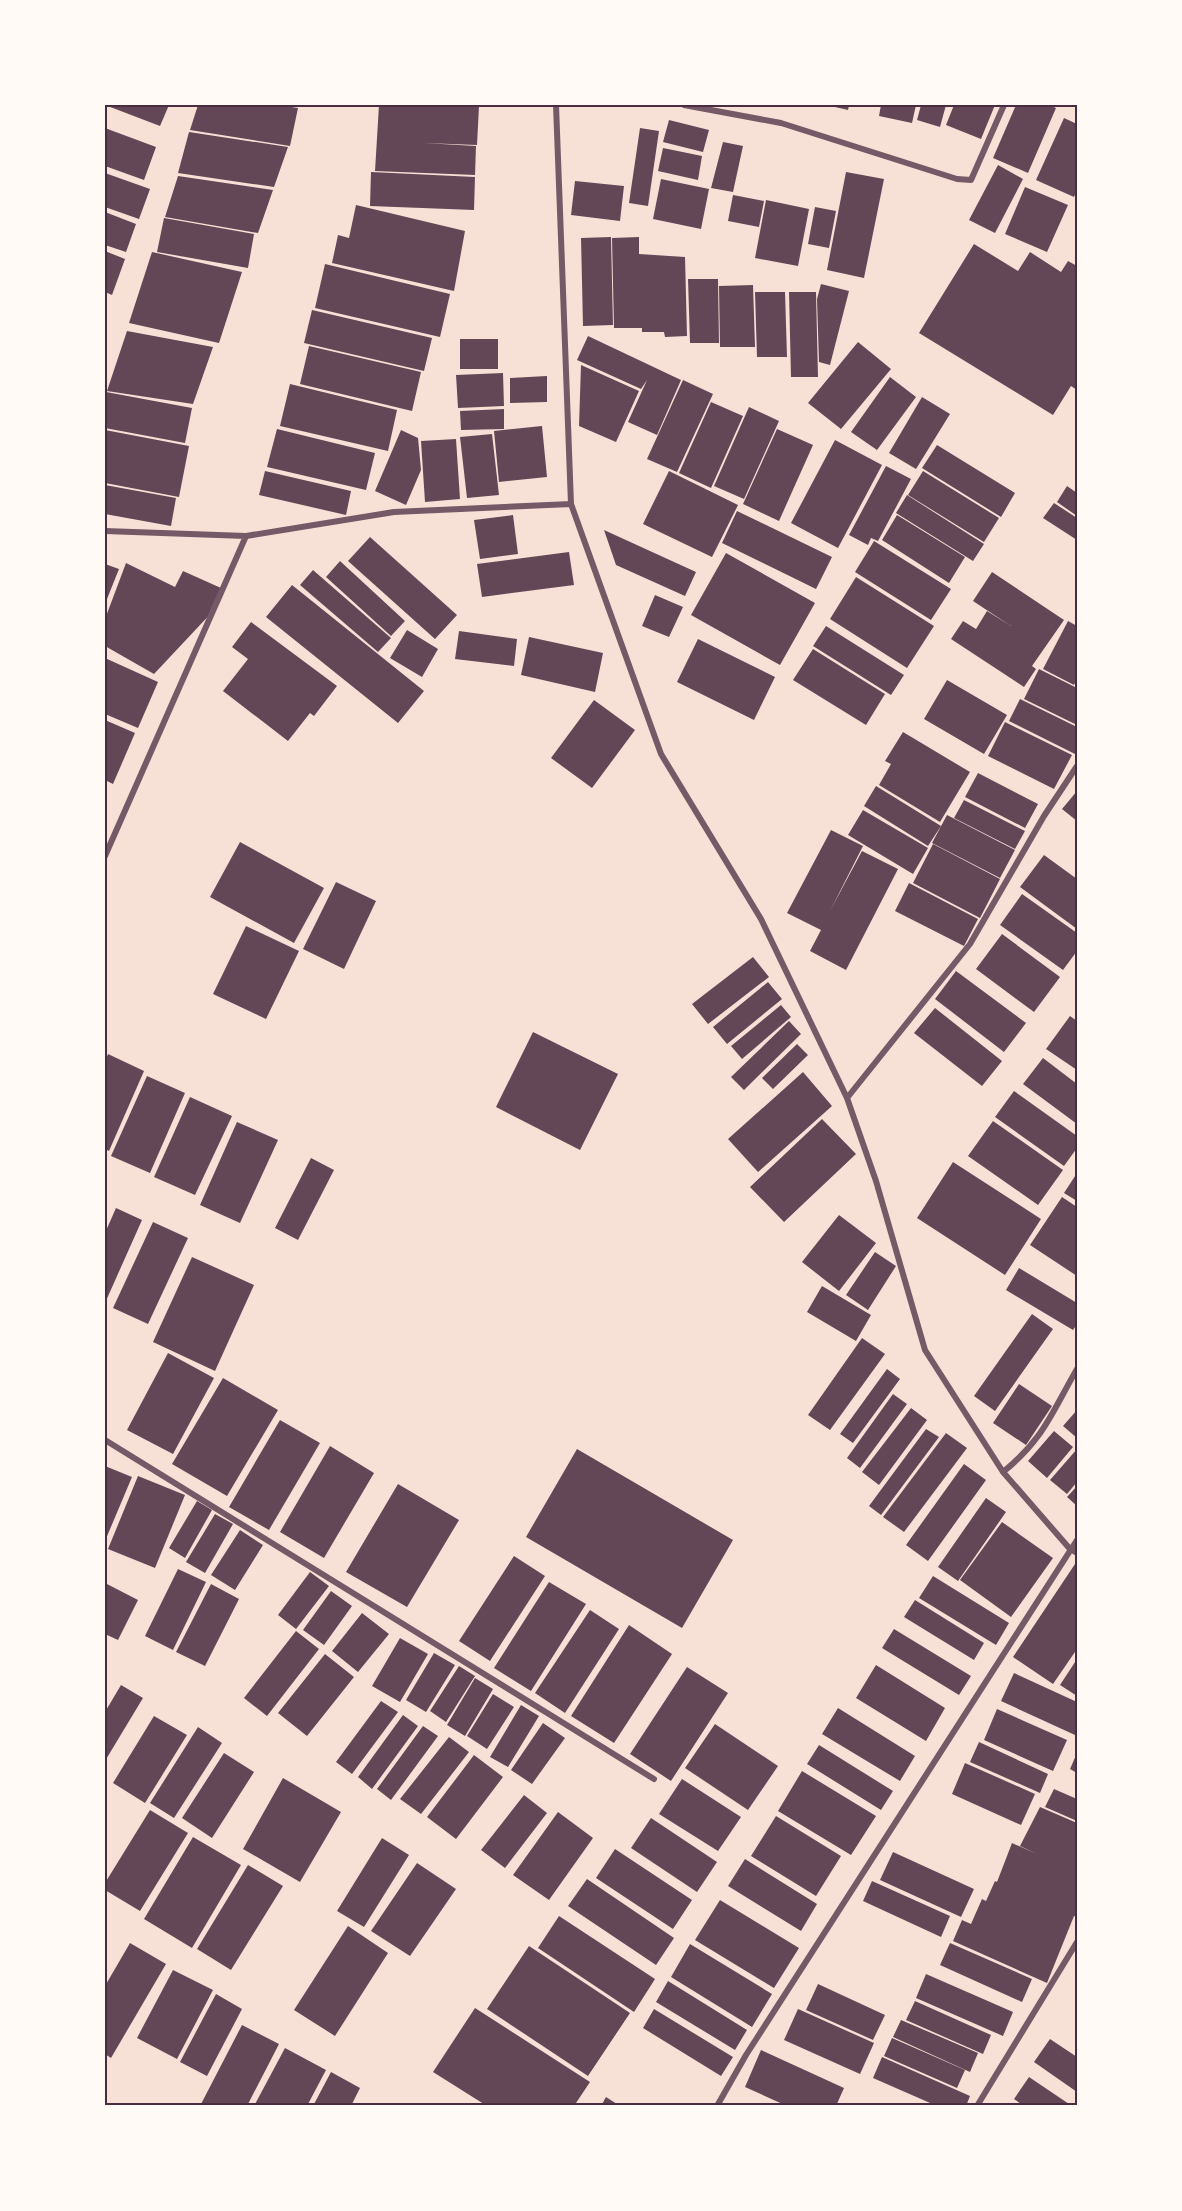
<svg xmlns="http://www.w3.org/2000/svg" width="1182" height="2211" font-family="Figtree,sans-serif">
	<rect width="100%" height="100%" fill="#f7e1d7"/>
	<path fill="#644757" d="M105,105H169L160,126Z
		M198,105H279L298,108L290,146L190,130Z
		M379,105L479,106L477,145L424,143L476,146L475,175L375,171Z
		M826,105H849L848,110Z
		M881,105H916L912,123L879,116Z
		M921,105H946L940,127L917,120Z
		M954,105H995L981,139L946,125Z
		M1016,105H1049L1056,108L1028,173L993,158Z
		M1064,118L1077,124V190L1074,197L1036,180Z
		M669,120L709,130L703,152L663,142Z
		M105,128L156,147L144,180L105,166Z
		M640,128L659,131L648,206L629,203Z
		M189,132L288,147L274,187L178,173Z
		M723,142L743,146L733,192L711,188Z
		M663,148L702,156L698,180L658,171Z
		M998,165L1023,179L995,233L969,220Z
		M371,172L475,177L474,210L370,206Z
		M846,172L884,179L864,278L827,270Z
		M105,173L150,189L139,219L105,207Z
		M178,176L273,190L258,233L165,217Z
		M661,179L709,189L701,229L653,219Z
		M575,181L624,186L620,221L571,215Z
		M1025,187L1068,205L1047,252L1005,234Z
		M733,195L764,201L759,227L728,221Z
		M766,200L809,209L798,266L755,258Z
		M356,205L465,231L454,291L332,263L338,235L349,238Z
		M815,207L836,211L829,248L808,244Z
		M105,212L136,224L126,252L105,245Z
		M164,218L254,234L248,268L157,252Z
		M611,237L613,325L583,326L581,238Z
		M639,237V254L685,257L687,336L665,337L664,332H642V328H614L612,238Z
		M974,244L1018,271L1030,252L1061,272L1068,261L1077,266V390L1071,386L1053,415L919,333Z
		M105,251L125,259L112,295L105,292Z
		M152,252L242,272L219,343L129,323Z
		M325,264L450,294L440,337L315,308Z
		M688,279H718L719,343H690Z
		M821,284L849,291L830,365L819,362L817,299Z
		M753,285L755,347H720L719,286Z
		M755,292H785L787,357H757Z
		M789,292H816L818,377H791Z
		M312,310L432,338L424,371L304,343Z
		M127,331L213,347L193,404L107,391Z
		M588,336L681,380L657,435L628,422L647,380L641,389L577,360Z
		M460,339H498V369H460Z
		M858,342L891,369L841,429L808,403Z
		M309,346L421,372L412,411L300,384Z
		M581,365L639,391L616,442L579,426Z
		M503,373L504,406L458,408L456,375Z
		M547,376V402L510,403V378Z
		M890,377L916,397L877,450L851,432Z
		M683,380L713,394L677,472L647,459Z
		M290,384L397,410L388,451L280,426Z
		M106,392L192,408L185,443L105,428Z
		M922,397L950,414L916,469L889,453Z
		M711,402L743,416L711,488L679,473Z
		M749,407L779,421L744,499L714,486Z
		M504,409V429L461,430L460,411Z
		M542,426L547,477L499,482L494,431Z
		M277,429L375,453L366,490L267,467Z
		M777,429L813,445L779,521L743,504Z
		M105,430L189,446L179,497L105,483Z
		M401,430L418,438L421,470L406,505L375,491Z
		M492,434L499,495L467,498L460,437Z
		M456,439L460,499L425,502L421,441Z
		M835,440L882,465L838,548L791,523Z
		M937,445L1015,493L1001,517L922,468Z
		M886,466L911,479L878,541L871,538L868,545L849,535Z
		M265,471L351,491L346,515L259,495Z
		M669,471L738,505L712,557L643,524Z
		M923,471L999,518L984,542L908,495Z
		M105,485L176,498L171,526L105,514Z
		M1067,486L1077,493V516L1057,502Z
		M907,495L984,544L973,561L896,513Z
		M1054,503L1077,518V540L1043,518Z
		M737,511L832,557L816,589L722,543Z
		M513,515L518,554L480,559L474,520Z
		M897,515L965,557L949,583L882,540Z
		M604,530L696,572L685,596L616,565Z
		M370,537L457,615L435,639L348,561Z
		M874,541L951,589L931,620L855,572Z
		M569,552L574,585L482,597L477,564Z
		M726,553L815,603L780,665L691,615Z
		M340,561L405,621L391,636L326,577Z
		M126,563L175,587L183,571L221,588L215,609L154,674L105,646V619Z
		M105,564L119,569L105,604Z
		M313,570L391,638L378,652L300,585Z
		M992,572L1064,620L1032,666L1036,669L1024,687L951,639L963,621L976,629L987,611L1011,626L973,601Z
		M856,577L934,626L907,668L830,619Z
		M292,585L424,691L398,723L266,617Z
		M655,595L683,607L669,637L642,626Z
		M1068,621L1077,626V679L1074,685L1043,669Z
		M251,622L337,686L314,716L310,713L288,741L223,691L248,659L232,647Z
		M826,626L904,675L891,695L813,646Z
		M407,630L438,649L422,677L390,658Z
		M459,631L517,639L514,666L455,659Z
		M529,637L603,653L595,692L521,675Z
		M698,639L775,677L754,720L677,682Z
		M813,649L885,694L866,725L793,680Z
		M105,658L158,682L138,728L105,714Z
		M1039,669L1077,688V725L1024,699Z
		M947,680L1007,715L984,754L924,719Z
		M1020,699L1077,727L1075,754L1009,721Z
		M594,700L635,730L592,788L551,758Z
		M105,720L135,733L113,784L105,780Z
		M1005,722L1072,755L1054,789L988,756Z
		M903,732L970,772L940,822L879,785L891,764L885,761Z
		M978,773L1038,804L1025,828L965,797Z
		M876,786L941,826L928,846L864,806Z
		M1077,791V821L1062,809Z
		M964,800L1025,831L1015,849L954,818Z
		M863,810L928,848L913,874L848,835Z
		M947,815L1015,850L1000,878L932,843Z
		M831,830L863,846L830,911L862,851L898,869L846,970L810,951L821,930L787,913Z
		M240,842L324,888L294,943L210,897Z
		M933,844L1000,879L980,918L913,883Z
		M1044,855L1077,879V929L1020,887Z
		M336,882L376,901L344,969L303,949Z
		M909,883L978,919L964,946L895,911Z
		M1022,894L1077,933V951L1063,970L1000,925Z
		M246,926L299,951L266,1019L213,994Z
		M1002,934L1060,977L1034,1012L976,969Z
		M753,957L769,977L708,1024L692,1004Z
		M956,971L1026,1023L1004,1052L935,999Z
		M768,982L782,999L727,1044L713,1027Z
		M781,1005L791,1017L742,1059L731,1046Z
		M935,1008L1002,1061L982,1086L914,1033Z
		M1070,1016L1077,1021V1070L1046,1049Z
		M789,1021L801,1034L744,1090L731,1077Z
		M533,1032L618,1074L580,1150L496,1107Z
		M797,1044L808,1055L773,1089L762,1078Z
		M108,1054L144,1071L109,1151L105,1149V1062Z
		M1043,1058L1077,1084V1124L1023,1084Z
		M803,1072L832,1106L758,1172L728,1139Z
		M147,1076L185,1093L150,1173L111,1156Z
		M1014,1091L1077,1136V1148L1064,1166L995,1117Z
		M190,1097L232,1116L195,1195L154,1177Z
		M822,1119L856,1154L784,1222L750,1187Z
		M993,1121L1063,1170L1038,1205L968,1156Z
		M237,1122L278,1140L240,1223L200,1205Z
		M311,1158L334,1170L298,1240L275,1228Z
		M953,1162L1041,1219L1005,1275L917,1218Z
		M1077,1173V1201L1064,1193Z
		M1062,1197L1077,1207V1276L1030,1245Z
		M116,1208L142,1220L105,1303V1233Z
		M839,1215L876,1243L839,1291L802,1262Z
		M153,1222L188,1238L148,1324L113,1308Z
		M875,1252L896,1266L868,1310L846,1295Z
		M192,1257L254,1285L215,1371L153,1342Z
		M1019,1268L1077,1303V1324L1073,1330L1006,1290Z
		M822,1286L871,1315L856,1341L807,1312Z
		M1032,1314L1053,1329L995,1411L974,1396Z
		M862,1338L885,1354L830,1430L808,1415Z
		M168,1353L214,1378L173,1454L127,1430Z
		M887,1369L900,1379L853,1443L840,1434Z
		M223,1378L278,1410L227,1496L172,1464Z
		M1019,1384L1052,1406L1026,1445L993,1423Z
		M893,1394L907,1404L860,1468L847,1458Z
		M911,1408L927,1420L879,1485L862,1472Z
		M1077,1410V1438L1063,1426Z
		M280,1420L320,1443L269,1530L229,1507Z
		M926,1429L939,1437L881,1515L869,1506Z
		M1054,1431L1073,1447L1047,1478L1028,1461Z
		M946,1433L967,1448L904,1532L883,1517Z
		M330,1446L374,1473L324,1558L280,1532Z
		M577,1449L733,1540L682,1628L526,1537Z
		M1077,1449V1482L1067,1494L1050,1480Z
		M964,1464L986,1480L928,1561L906,1545Z
		M105,1466L132,1477L105,1541Z
		M138,1476L185,1495L155,1568L108,1549Z
		M398,1484L459,1520L407,1607L346,1572Z
		M1077,1486V1506L1067,1497Z
		M986,1498L1006,1512L958,1581L938,1567Z
		M197,1501L212,1510L185,1558L169,1548Z
		M215,1514L233,1524L205,1573L186,1562Z
		M1002,1522L1053,1558L1011,1617L960,1580Z
		M240,1530L263,1545L235,1590L211,1575Z
		M514,1556L545,1576L490,1661L459,1641Z
		M1075,1564L1077,1649L1053,1684L1013,1657Z
		M178,1569L206,1582L173,1650L145,1636Z
		M310,1572L329,1586L296,1629L278,1615Z
		M933,1576L1009,1623L996,1645L919,1598Z
		M549,1582L586,1604L531,1691L494,1668Z
		M105,1583L138,1600L118,1640L105,1634Z
		M211,1584L239,1599L205,1666L176,1652Z
		M331,1591L352,1606L324,1645L303,1630Z
		M915,1600L984,1643L974,1660L904,1617Z
		M590,1610L619,1629L565,1713L535,1693Z
		M362,1613L389,1634L358,1672L332,1651Z
		M629,1625L672,1654L614,1743L571,1716Z
		M894,1629L971,1676L959,1695L882,1648Z
		M296,1631L319,1649L267,1716L244,1698Z
		M400,1638L428,1654L400,1702L372,1686Z
		M434,1653L455,1665L426,1712L406,1700Z
		M325,1654L354,1677L307,1736L278,1713Z
		M1077,1659V1696L1060,1685Z
		M876,1665L945,1708L926,1741L856,1698Z
		M459,1666L475,1676L446,1722L430,1711Z
		M687,1667L728,1693L671,1781L630,1754Z
		M1014,1673L1077,1702L1075,1735L1001,1701Z
		M475,1678L493,1689L465,1736L447,1725Z
		M121,1685L143,1698L105,1761V1712Z
		M493,1694L514,1707L487,1749L467,1736Z
		M381,1701L398,1712L352,1774L336,1762Z
		M521,1705L539,1716L508,1767L490,1757Z
		M838,1708L915,1756L900,1781L822,1734Z
		M997,1709L1067,1740L1053,1771L984,1740Z
		M403,1715L418,1726L372,1789L358,1777Z
		M154,1716L187,1735L145,1803L113,1783Z
		M543,1723L565,1738L532,1784L511,1770Z
		M715,1724L778,1766L748,1810L685,1768Z
		M423,1726L438,1736L391,1800L377,1789Z
		M198,1727L222,1743L174,1818L150,1803Z
		M449,1737L469,1752L421,1814L400,1799Z
		M979,1742L1048,1774L1040,1793L970,1762Z
		M819,1745L893,1791L881,1810L807,1764Z
		M224,1753L254,1772L212,1838L182,1818Z
		M1077,1753V1773L1070,1769Z
		M474,1755L503,1777L456,1839L427,1817Z
		M965,1763L1035,1794L1021,1825L952,1794Z
		M802,1771L876,1816L851,1855L778,1811Z
		M283,1778L341,1812L300,1882L243,1849Z
		M682,1779L741,1817L718,1851L659,1814Z
		M1054,1789L1077,1799V1821L1045,1807Z
		M524,1795L547,1813L505,1868L481,1850Z
		M1040,1807L1077,1823V1917L1074,1916L1047,1983L953,1941L962,1920L971,1924L982,1899L986,1901L995,1881L997,1882L1012,1843L1037,1854L1020,1846Z
		M150,1810L188,1833L140,1911L105,1890V1883Z
		M558,1812L593,1838L549,1900L513,1875Z
		M776,1816L841,1856L816,1896L751,1856Z
		M651,1818L717,1862L697,1892L631,1848Z
		M193,1837L241,1865L192,1948L144,1919Z
		M382,1838L409,1855L364,1927L337,1911Z
		M615,1849L692,1900L673,1929L596,1878Z
		M893,1852L974,1889L961,1917L880,1880Z
		M745,1859L817,1904L801,1931L728,1886Z
		M417,1863L456,1889L410,1956L371,1931Z
		M248,1865L283,1886L231,1970L197,1949Z
		M587,1879L674,1938L656,1965L568,1906Z
		M872,1881L950,1916L941,1937L863,1901Z
		M720,1900L799,1948L774,1988L695,1940Z
		M559,1916L655,1979L634,2012L538,1948Z
		M348,1926L388,1953L335,2036L294,2010Z
		M130,1943L166,1964L111,2058L105,2054V1986Z
		M950,1943L1032,1979L1022,2002L940,1965Z
		M690,1944L772,1994L752,2027L671,1977Z
		M529,1946L630,2013L588,2076L487,2009Z
		M173,1970L213,1990L177,2059L137,2038Z
		M926,1974L1013,2012L1003,2036L916,1998Z
		M668,1981L747,2030L735,2050L656,2002Z
		M818,1984L885,2015L873,2040L806,2010Z
		M216,1994L242,2009L207,2076L180,2062Z
		M915,2001L991,2035L983,2054L906,2020Z
		M475,2008L590,2082L574,2106H487L433,2072Z
		M654,2009L733,2057L721,2076L643,2028Z
		M798,2009L874,2043L860,2074L784,2040Z
		M901,2020L978,2053L970,2072L893,2037Z
		M242,2025L279,2044L247,2106H200Z
		M892,2038L965,2070L957,2088L884,2056Z
		M1050,2039L1077,2057V2092L1034,2062Z
		M285,2048L326,2070L307,2106H254Z
		M761,2050L844,2088L836,2106H787L745,2087Z
		M882,2057L970,2096L966,2106H937L873,2078Z
		M331,2072L360,2088L351,2106H313Z
		M1029,2077L1072,2106H1024L1014,2099Z
		M606,2097L620,2106H601Z"/>
	<g fill="none" stroke-linecap="round" stroke-linejoin="round">
		<path stroke="#755966" stroke-width="6" d="M556,105L571,504L661,754L761,919L847,1098L876,1181L925,1350L1003,1472L1070,1549L1077,1553
			M684,105L781,123L957,179L971,180L1004,105
			M105,531L246,536L394,512L571,504
			M105,856L246,536
			M847,1098L970,944L1044,816L1077,766
			M105,1440L654,1779
			M1003,1472C1044,1439 1052,1412 1077,1369
			M717,2106L746,2055L1077,1540
			M977,2106L1077,1942"/>
	</g>
	<rect width="1182" height="2211" fill="none" stroke="#fffaf5" stroke-width="213"/>
	<rect x="106" y="106" width="970" height="1998" fill="none" stroke="#4a2c40" stroke-width="2"/>
</svg>
